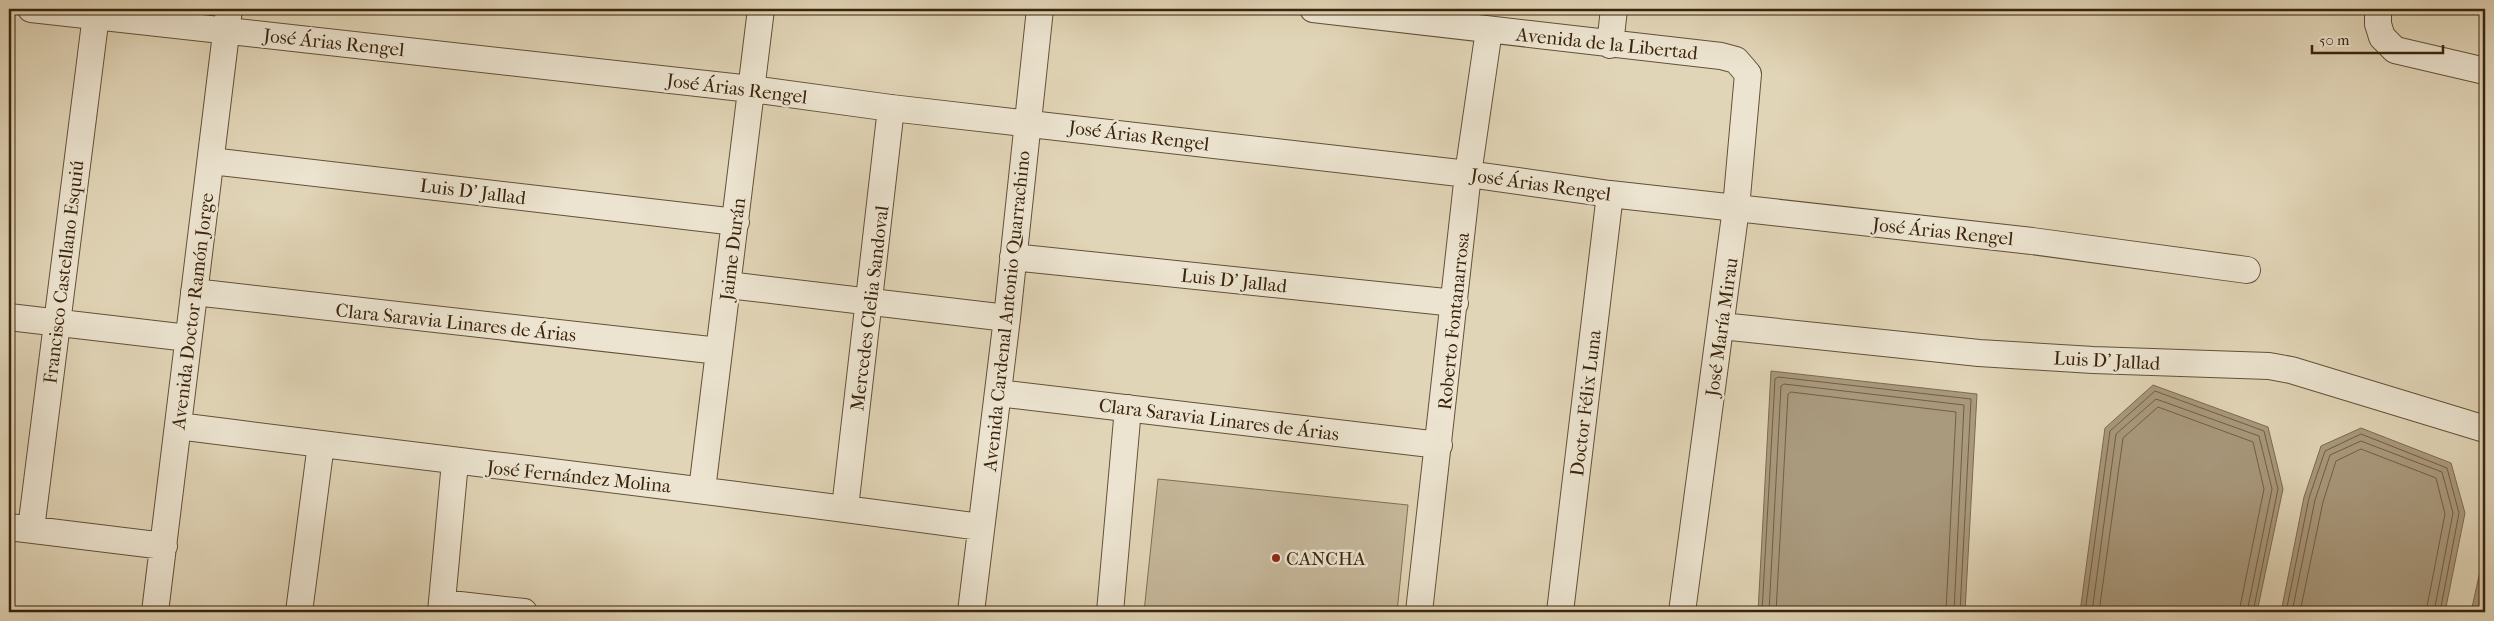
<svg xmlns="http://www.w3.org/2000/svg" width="2494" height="621" font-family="'IM FELL French Canon',serif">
	<rect width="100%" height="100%" fill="#e1d5b7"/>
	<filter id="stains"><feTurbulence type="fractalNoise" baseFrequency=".004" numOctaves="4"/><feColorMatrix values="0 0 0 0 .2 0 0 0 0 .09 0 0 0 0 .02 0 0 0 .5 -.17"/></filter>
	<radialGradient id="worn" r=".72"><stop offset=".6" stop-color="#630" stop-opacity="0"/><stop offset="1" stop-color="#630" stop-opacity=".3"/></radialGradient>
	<path fill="#c5b79a" stroke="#806e53" d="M1158,479L1408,505L1397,612H1144Z"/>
	<path fill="#a9997d" stroke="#7d6a50" d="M1771,371L1977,394L1965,612H1758Z
		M2153,385L2268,427L2283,489L2257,612H2080L2105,428Z
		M2361,428L2451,463L2465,513L2445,612H2281L2304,497L2321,446Z
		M2485,549V612H2471Z"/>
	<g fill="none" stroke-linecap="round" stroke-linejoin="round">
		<path stroke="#725e44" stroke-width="1" d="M1762,612L1775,379L1778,377L1971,399L1960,612
			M1769,612L1781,386L1784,384L1964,405L1954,612
			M1776,612L1788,394L1791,392L1956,412L1946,612
			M2085,612L2110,431L2155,391L2264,431L2278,489L2253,612
			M2092,612L2116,434L2156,399L2259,436L2272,489L2247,612
			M2099,612L2123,438L2158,407L2253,442L2264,489L2239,612
			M2286,612L2309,498L2325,451L2361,434L2447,468L2459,513L2440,612
			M2292,612L2315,500L2330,455L2361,441L2442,472L2453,513L2434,612
			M2300,612L2323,502L2336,461L2361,449L2436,478L2445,514L2426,612"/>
		<defs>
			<path id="minor" d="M31,9L751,89L891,108L1468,174L1610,194L2032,241L2247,270
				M1313,9L1721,56L1736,60L1748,74L1736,208L1682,612
				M2378,9V24L2382,37L2395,50L2485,71
				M1610,45L1614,9
				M211,161L736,222
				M1013,257L1455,303
				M728,285L1007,318
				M194,292L719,351
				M9,317L188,338
				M1721,326L1979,353L2093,360L2269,366L2291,370L2485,429
				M998,393L1439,445
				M178,426C445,460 713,490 980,527
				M702,490L761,9
				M845,508L891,108
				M9,527L164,546
				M31,529L96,15
				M442,603L524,612
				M155,612L229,9
				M299,612L321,444
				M441,612L455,462
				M971,612L1007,318L1040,9
				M1110,612L1128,408
				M1419,612L1468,174L1489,30
				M1560,612L1610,194"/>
		</defs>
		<use href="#minor" stroke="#645037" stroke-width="28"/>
		<use href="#minor" stroke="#ece4d0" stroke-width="26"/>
	</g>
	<circle fill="#8f2418" stroke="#ece4d0" stroke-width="2" cx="1276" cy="558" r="5"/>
	<g text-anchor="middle" stroke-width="5" stroke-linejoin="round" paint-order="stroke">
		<g font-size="19" fill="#3b240c" stroke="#ece4d0">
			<text transform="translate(334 42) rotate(6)" y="7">José Árias Rengel</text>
			<text transform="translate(1607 43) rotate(6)" y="7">Avenida de la Libertad</text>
			<text transform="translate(737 88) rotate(7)" y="7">José Árias Rengel</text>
			<text transform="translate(1139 135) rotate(7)" y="7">José Árias Rengel</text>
			<text transform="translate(1541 184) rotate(8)" y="7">José Árias Rengel</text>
			<text transform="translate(473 191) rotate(7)" y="7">Luis D' Jallad</text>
			<text transform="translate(1943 231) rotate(6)" y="7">José Árias Rengel</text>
			<text transform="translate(732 249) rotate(-83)" y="7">Jaime Durán</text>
			<text transform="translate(63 272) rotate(-83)" y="7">Francisco Castellano Esquiú</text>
			<text transform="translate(1234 280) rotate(6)" y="7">Luis D' Jallad</text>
			<text transform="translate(869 308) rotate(-83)" y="7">Mercedes Clelia Sandoval</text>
			<text transform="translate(192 311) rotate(-83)" y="7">Avenida Doctor Ramón Jorge</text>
			<text transform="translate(1006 311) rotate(-84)" y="7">Avenida Cardenal Antonio Quarrachino</text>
			<text transform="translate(1453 321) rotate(-84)" y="7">Roberto Fontanarrosa</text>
			<text transform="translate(456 322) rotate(6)" y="7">Clara Saravia Linares de Árias</text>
			<text transform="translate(1721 327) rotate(-82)" y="7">José María Mirau</text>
			<text transform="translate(2107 360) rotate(3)" y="7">Luis D' Jallad</text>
			<text transform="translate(1585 403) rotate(-83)" y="7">Doctor Félix Luna</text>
			<text transform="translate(1219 419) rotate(7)" y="7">Clara Saravia Linares de Árias</text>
			<text transform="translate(579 476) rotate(6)" y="7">José Fernández Molina</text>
		</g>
		<g font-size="19" fill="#3b240c" stroke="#ece4d0" text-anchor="start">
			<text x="1286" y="565">CANCHA</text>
		</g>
	</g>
	<rect width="2494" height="621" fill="none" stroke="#e1d5b7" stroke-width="30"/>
	<rect x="10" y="10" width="2474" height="601" fill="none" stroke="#3b240c" stroke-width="2.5"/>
	<rect x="15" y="15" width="2464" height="591" fill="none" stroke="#3b240c"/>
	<path d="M2312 45v8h131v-8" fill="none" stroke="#3b240c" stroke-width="2.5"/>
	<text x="2319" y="45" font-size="15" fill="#3b240c" stroke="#ece4d0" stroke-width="4" paint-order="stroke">50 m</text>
	<rect width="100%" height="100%" filter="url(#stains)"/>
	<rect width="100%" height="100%" fill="url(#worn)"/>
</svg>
